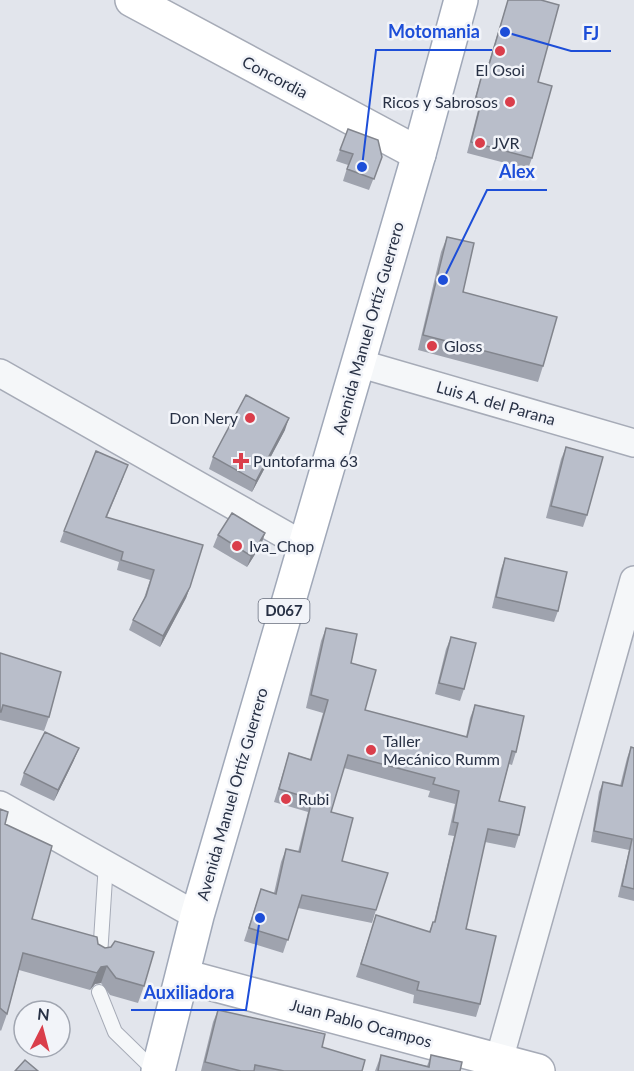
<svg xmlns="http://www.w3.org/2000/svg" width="634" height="1071" font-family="Lato,sans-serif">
	<rect width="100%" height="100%" fill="#e2e5ec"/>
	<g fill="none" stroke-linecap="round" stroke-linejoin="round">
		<defs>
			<path id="lane" d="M100,956L106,863
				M99,992L115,1032L155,1071"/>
			<path id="street" d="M358,363L634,443
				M0,373L303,545
				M0,805L197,916
				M499,1060L634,580"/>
			<path id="secondary" d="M132,0L419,154
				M183,976L538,1071"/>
			<path id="primary" d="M158,1071L197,916L419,154L461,0"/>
		</defs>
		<use href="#lane" stroke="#a6abb7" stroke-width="16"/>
		<use href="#street" stroke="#a6abb7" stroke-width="30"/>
		<use href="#secondary" stroke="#a6abb7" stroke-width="36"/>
		<use href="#primary" stroke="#a0a8b8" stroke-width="36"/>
		<use href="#lane" stroke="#f5f7f9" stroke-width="14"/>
		<use href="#street" stroke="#f5f7f9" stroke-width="27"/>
		<use href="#secondary" stroke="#fff" stroke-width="33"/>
		<use href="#primary" stroke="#fff" stroke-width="33"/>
	</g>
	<path fill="#9fa3ae" d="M508,0H541L538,82L532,158L528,169L467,153L478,110L472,108L484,67L487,68Z
		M348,129L382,157L369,190L343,181L348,165L336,161Z
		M447,237L463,292L543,366L538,382L418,350L441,252Z
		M285,430L252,492L209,469L213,457Z
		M566,447L587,515L583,527L546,518L561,459Z
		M124,476L107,517L190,587L186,598L160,647L129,630L133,620L144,598L150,580L117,570L119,562L60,542L64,531Z
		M265,533L261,545L247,567L213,547L218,535Z
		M505,558L558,611L554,622L492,608L501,569Z
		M326,628L351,663L365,710L466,737L470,718L475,705L516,752L512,765L509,764L499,801L519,835L515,848L485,842L466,929L480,1004L476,1017L413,1003L414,995L356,977L376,915L429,932L433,922H434L454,836L448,835L455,804L428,797L430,791L344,768L331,812L342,861L376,910L372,923L298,908L283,953L244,941L261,889L274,893L281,862L286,849L298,852L308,812L274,802L289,753L310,759L323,713L306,708L321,641Z
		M451,637L464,689L460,701L435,694L446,649Z
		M0,653L49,717L44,731L0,720Z
		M631,747L634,748V901L618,897L629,850L591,842L599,792L603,782L620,786L627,758Z
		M74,760L54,801L20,785L24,773Z
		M0,809L32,919L98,944L144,986L138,1003L110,995L101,983L95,984L90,990L19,970L7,1014L1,1031L0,1030Z
		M218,1010L322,1047L362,1071H201L213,1022Z
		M381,1055L427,1066L431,1055L460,1071H375Z"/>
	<path fill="#82858d" d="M289,418L285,430L252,492L256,481Z
		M265,533L261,545L247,567L251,556Z
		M190,587L186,598L160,647L163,636Z
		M79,748L74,760L54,801L58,790Z
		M107,966L101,983L95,984L90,990L97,973L101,967Z"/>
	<path fill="#b9beca" stroke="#82858d" stroke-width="1.5" d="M508,0H541L559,5L538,82L552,86L532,158L471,142L482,99L476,97L484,67L488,68Z
		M348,129L378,140L382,157L374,179L347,169L353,154L340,150Z
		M447,237L474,243L463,292L557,317L543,366L423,335Z
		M246,395L289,418L256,481L213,457Z
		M566,447L603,457L587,515L551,506Z
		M96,451L128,465L106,517L203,545L190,587L163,636L133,620L146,596L154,570L121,560L123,552L64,531Z
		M232,513L265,533L251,556L218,535Z
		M505,558L567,572L558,611L496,597Z
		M326,628L357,634L351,663L376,670L365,710L467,737L475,705L524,716L516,752L512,751L499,801L525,807L519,835L488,829L466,929L496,936L480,1004L417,990L419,982L361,964L376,915L430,932L433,922H435L458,823L453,822L459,791L433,784L435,778L348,755L331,812L353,818L342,861L388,873L376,910L302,895L288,940L249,928L261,889L276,894L286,849L300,852L312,799L279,789L289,753L311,760L328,700L311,695Z
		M451,637L476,643L464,689L439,683Z
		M0,653L61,672L49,717L3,705L1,712H0Z
		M45,732L79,748L58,790L24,773Z
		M631,747L634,748V889L622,886L632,839L594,831L603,782L622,786Z
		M0,809L8,812L5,824L52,846L32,919L97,937L98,944L105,948L111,947L115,941L154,952L144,986L116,978L107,966L101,967L97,973L23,953L7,1014L0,1008Z
		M218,1010L325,1034L322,1047L365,1060L362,1071H284L255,1065L254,1071H241L205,1062Z
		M381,1055L429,1067L431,1055L462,1062L460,1071H378Z
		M25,1060L38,1071H15Z"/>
	<g fill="#da3e4b" stroke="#f2f4f9" stroke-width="2">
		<circle cx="500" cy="51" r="6"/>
		<circle cx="510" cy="102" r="6"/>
		<circle cx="480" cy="143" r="6"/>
		<circle cx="432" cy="346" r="6"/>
		<circle cx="250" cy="418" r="6"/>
		<path d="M238 452h6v6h6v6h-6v6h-6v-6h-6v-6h6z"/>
		<circle cx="237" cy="546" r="6"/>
		<circle cx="371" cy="750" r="6"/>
		<circle cx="286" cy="799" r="6"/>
	</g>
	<g text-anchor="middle" stroke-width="5" stroke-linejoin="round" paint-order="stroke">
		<rect fill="#f2f4f9" stroke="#656c7b" stroke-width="1.5" x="258.5" y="599" width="51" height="24" rx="4.5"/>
		<g font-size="15" font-weight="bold" fill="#283145">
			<text x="284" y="616">D067</text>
		</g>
		<g font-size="16" fill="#283145" stroke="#f2f4f9" text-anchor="start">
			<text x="500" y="76" text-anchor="middle">El Osoi</text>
			<text x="498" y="108" text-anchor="end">Ricos y Sabrosos</text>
			<text x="492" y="149">JVR</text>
			<text x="444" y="352">Gloss</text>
			<text x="238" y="424" text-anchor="end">Don Nery</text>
			<text x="253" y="467">Puntofarma 63</text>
			<text x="249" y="552">Iva_Chop</text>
			<text x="383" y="747">Taller<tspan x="383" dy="18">Mecánico Rumm</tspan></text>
			<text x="298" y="805">Rubi</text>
		</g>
		<g font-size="16" fill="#283145" stroke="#f2f4f9">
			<text transform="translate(275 77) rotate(28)" y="6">Concordia</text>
			<text transform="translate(368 328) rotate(-74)" y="6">Avenida Manuel Ortíz Guerrero</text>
			<text transform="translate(496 403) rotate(16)" y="6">Luis A. del Parana</text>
			<text transform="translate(232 794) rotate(-74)" y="6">Avenida Manuel Ortíz Guerrero</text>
			<text transform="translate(361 1023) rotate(15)" y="6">Juan Pablo Ocampos</text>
		</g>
	</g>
	<path fill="none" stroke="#1d4ed8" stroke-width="2" d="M362 167L376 50H492M505 32L571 51H611M443 280L487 190H547M260 918L246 1010H131"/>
	<g fill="#1d4ed8" stroke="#f2f4f9" stroke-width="2">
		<circle cx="362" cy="167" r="6"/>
		<circle cx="505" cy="32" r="6"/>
		<circle cx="443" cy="280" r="6"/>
		<circle cx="260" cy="918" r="6"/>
	</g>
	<g font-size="18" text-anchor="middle" font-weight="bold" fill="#1d4ed8" stroke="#f2f4f9" stroke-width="5" stroke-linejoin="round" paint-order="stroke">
		<text x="434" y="38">Motomania</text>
		<text x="591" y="40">FJ</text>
		<text x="517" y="178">Alex</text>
		<text x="189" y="999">Auxiliadora</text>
	</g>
	<g transform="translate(42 1029) rotate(6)"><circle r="28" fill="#f2f4f9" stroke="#a1a6b1" stroke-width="1.5"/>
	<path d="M0-4.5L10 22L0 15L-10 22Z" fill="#da3e4b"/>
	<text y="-9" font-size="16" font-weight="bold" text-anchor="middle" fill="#283145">N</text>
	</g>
</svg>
